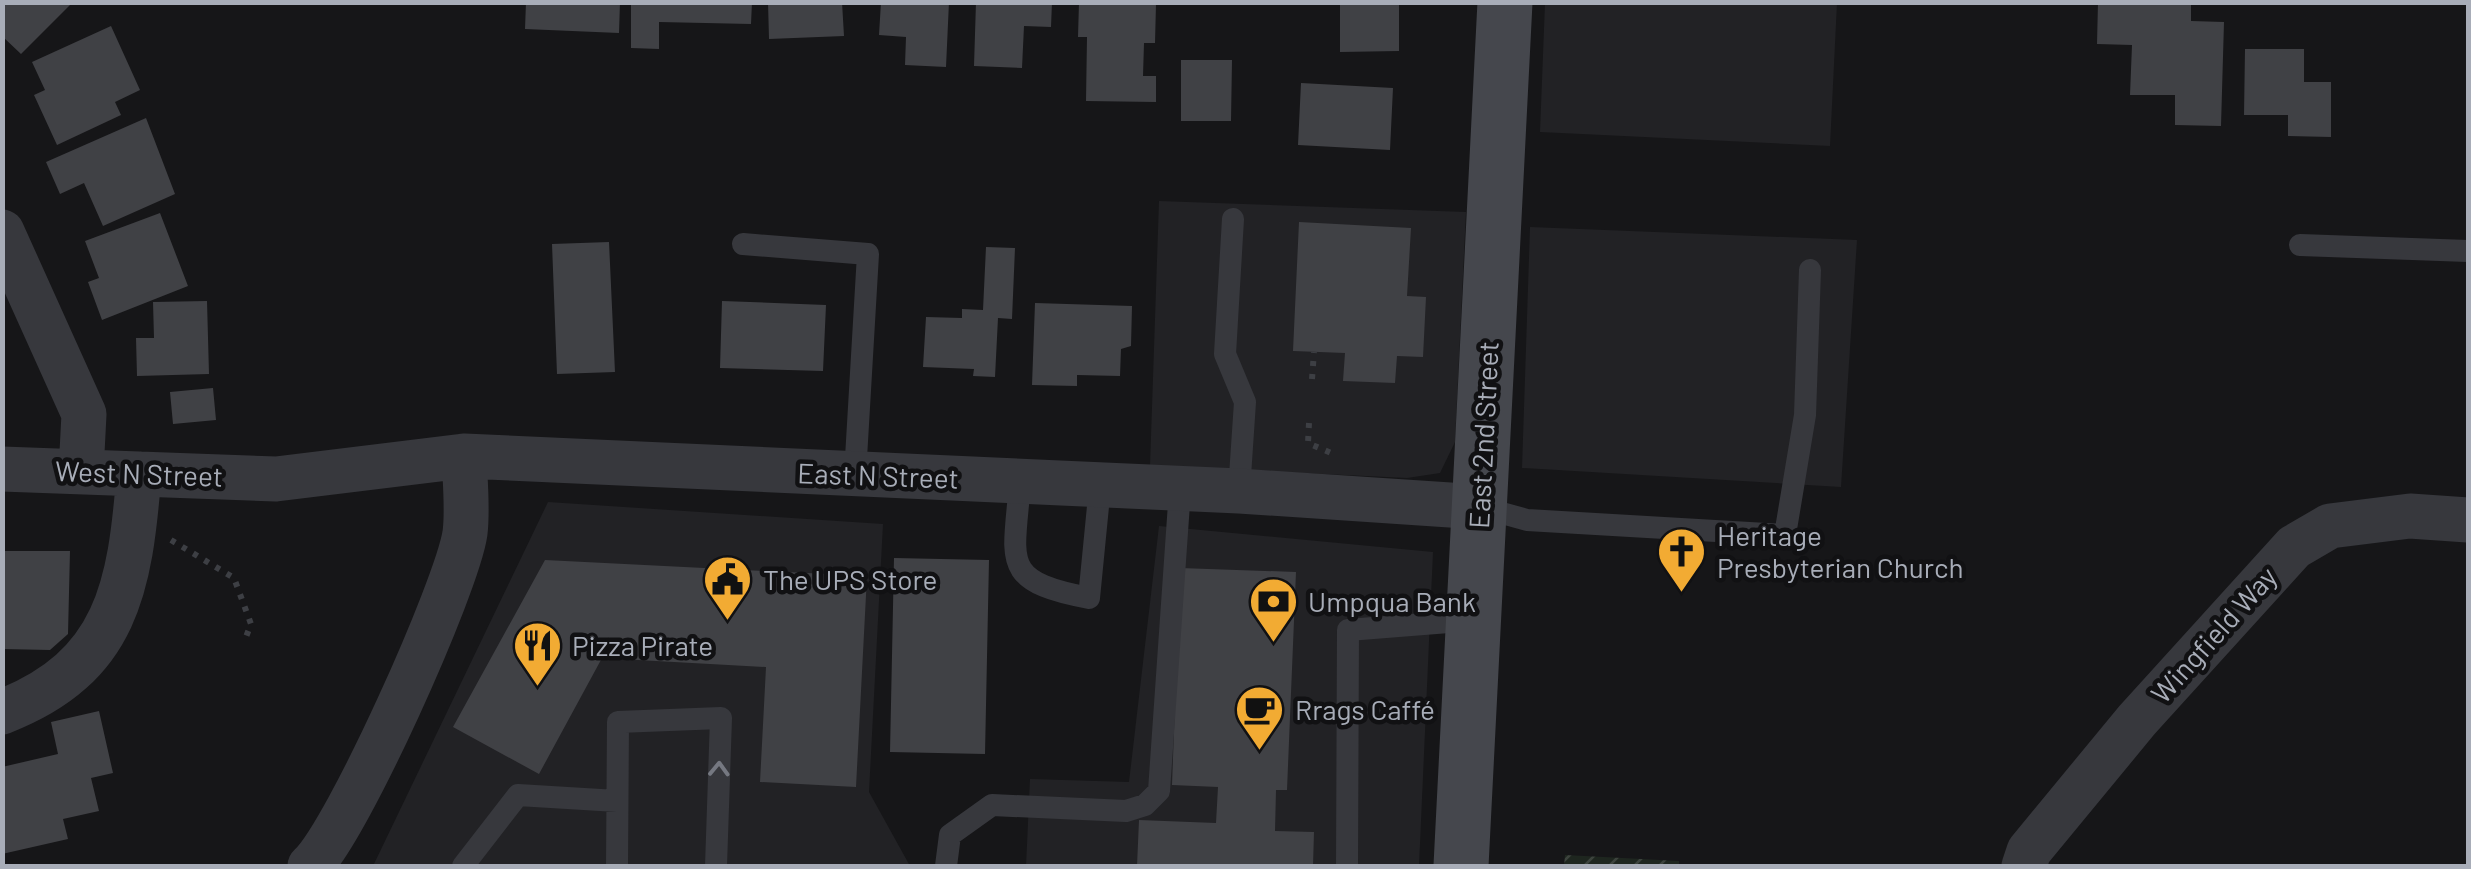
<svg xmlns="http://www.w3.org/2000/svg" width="2471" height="869" font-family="Barlow,sans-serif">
	<defs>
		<pattern id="garden-furrows" width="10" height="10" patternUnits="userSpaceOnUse" patternTransform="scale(2.5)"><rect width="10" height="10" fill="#1e261f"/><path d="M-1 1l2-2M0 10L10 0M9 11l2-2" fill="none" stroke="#3c433d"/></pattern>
	</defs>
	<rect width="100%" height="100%" fill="#161618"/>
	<path fill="#222225" d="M1545,3H1837L1830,146L1540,132Z
		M1159,201L1466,212L1455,442L1440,473L1407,478L1150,466Z
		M1530,227L1857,240L1841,487L1522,468Z
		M548,502L883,524L869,792L910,866H373Z
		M1159,526L1433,552L1419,866H1026L1030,779L1129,782Z"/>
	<path fill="url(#garden-furrows)" d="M1565,855L1679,861V866H1564Z"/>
	<path fill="#404145" d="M2,2H67L70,5L21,54L2,36Z
		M526,2H620L619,33L525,29Z
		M631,2H752L751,24L659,22V49L631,48Z
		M768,2H842L844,36L769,39Z
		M881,2H949L946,67L905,65L906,37L879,35Z
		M976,2H1052L1051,27L1024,26L1022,68L974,66Z
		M1079,2L1156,4L1155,43H1144L1143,76H1156V102L1086,101L1087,37H1078Z
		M1340,2H1399V51L1340,52Z
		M2098,2L2191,5V21L2224,22L2221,126L2175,125V95H2130L2132,45L2097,44Z
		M111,26L140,90L115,102L121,115L57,145L34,95L45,90L32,62Z
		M2245,49H2304V82H2331V137L2288,136V115H2244Z
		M1181,60H1232L1231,121H1181Z
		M1301,83L1393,88L1390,150L1298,145Z
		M146,118L175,194L103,226L84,183L60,194L46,162Z
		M160,213L188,286L102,320L88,282L99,278L85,241Z
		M1299,222L1411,228L1407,296L1426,297L1423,357L1397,356L1395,383L1343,381L1345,353L1293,351Z
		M609,242L615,372L557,374L552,244Z
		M986,247L1015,248L1012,319L998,318L995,377L973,376L974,369L923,367L926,317L962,318V309L983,310Z
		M207,301L209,374L137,376L136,338H154L153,302Z
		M722,301L826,305L823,371L720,368Z
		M1035,303L1132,306L1131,346L1121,349L1120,376L1077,375V386L1032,385Z
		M213,388L216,420L173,424L170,392Z
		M2,551H70L68,634L50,650L2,649Z
		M894,558L989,560L985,754L890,752Z
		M545,560L867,576L856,787L760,782L766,667L602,658L539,774L453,727Z
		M1180,568L1296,572L1287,790H1276L1275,831L1314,832L1313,866H1137L1139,820L1216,823L1218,787L1172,785Z
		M99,711L113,773L91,778L99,811L63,819L68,839L2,854V767L58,754L51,722Z"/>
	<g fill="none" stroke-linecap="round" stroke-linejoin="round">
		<path stroke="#3d3f44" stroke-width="6" stroke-dasharray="5 8" stroke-linecap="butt" d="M1312,379L1314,352
			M1309,423L1308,443L1331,453
			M171,540L234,578L251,624L244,642"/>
		<path stroke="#37383d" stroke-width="22" d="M1233,219L1225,354L1245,402L1239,491
			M743,244L868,254L855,475
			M2300,245L2468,251
			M1020,482C1014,562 999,581 1089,598L1100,486
			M1480,507L1527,520L1785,535L1805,415L1810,270
			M463,866L518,795L617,801
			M617,866L618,722L721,718L716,866
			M946,866L950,835L992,805L1126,811L1145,805L1159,791L1180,489
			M1347,866L1348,630L1474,620"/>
		<path stroke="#37383d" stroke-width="45" d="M2,232L84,414L81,472
			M2,469L276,479L464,456L1239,491L1480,507
			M2,712C118,667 130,586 139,474
			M310,866C347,832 457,587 465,533C468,509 465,481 464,456
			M2024,866L2029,851L2137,720L2294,547L2330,526L2410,516L2468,520"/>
		<path stroke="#45474d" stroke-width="55" d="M1461,866L1505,2"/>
	</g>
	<defs><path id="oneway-chevron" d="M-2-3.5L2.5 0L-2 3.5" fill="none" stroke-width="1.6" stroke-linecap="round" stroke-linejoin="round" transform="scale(2.5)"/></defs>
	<use stroke="#757881" href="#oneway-chevron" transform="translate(719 769) rotate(-88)"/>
	<defs>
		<symbol id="church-pin" viewBox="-11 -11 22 30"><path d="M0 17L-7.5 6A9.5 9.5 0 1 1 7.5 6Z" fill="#f2ab33" stroke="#111113"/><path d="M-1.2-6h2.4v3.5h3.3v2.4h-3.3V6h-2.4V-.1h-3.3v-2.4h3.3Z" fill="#111"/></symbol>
		<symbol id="civic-pin" viewBox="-11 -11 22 30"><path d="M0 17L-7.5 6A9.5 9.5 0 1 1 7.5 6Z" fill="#f2ab33" stroke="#111113"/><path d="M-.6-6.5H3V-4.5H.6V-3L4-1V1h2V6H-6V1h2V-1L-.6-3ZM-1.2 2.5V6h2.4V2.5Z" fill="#111"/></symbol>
		<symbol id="bank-pin" viewBox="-11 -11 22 30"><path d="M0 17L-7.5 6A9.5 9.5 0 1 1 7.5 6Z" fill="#f2ab33" stroke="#111113"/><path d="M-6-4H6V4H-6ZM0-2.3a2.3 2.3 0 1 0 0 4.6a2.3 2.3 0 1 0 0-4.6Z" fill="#111"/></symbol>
		<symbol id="restaurant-pin" viewBox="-11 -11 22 30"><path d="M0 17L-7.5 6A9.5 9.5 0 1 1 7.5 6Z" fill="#f2ab33" stroke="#111113"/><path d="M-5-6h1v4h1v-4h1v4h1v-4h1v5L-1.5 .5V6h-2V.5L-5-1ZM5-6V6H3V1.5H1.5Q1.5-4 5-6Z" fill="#111"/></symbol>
		<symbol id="cafe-pin" viewBox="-11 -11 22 30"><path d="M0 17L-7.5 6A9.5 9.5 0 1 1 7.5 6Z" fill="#f2ab33" stroke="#111113"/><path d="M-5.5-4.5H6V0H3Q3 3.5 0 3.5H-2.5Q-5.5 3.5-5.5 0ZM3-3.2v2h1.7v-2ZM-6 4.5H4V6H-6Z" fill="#111"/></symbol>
	</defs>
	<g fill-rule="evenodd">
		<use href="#church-pin" x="1654" y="524" width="55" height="75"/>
		<use href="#civic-pin" x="700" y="552" width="55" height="75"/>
		<use href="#bank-pin" x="1246" y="574" width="55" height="75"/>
		<use href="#restaurant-pin" x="510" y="618" width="55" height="75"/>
		<use href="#cafe-pin" x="1232" y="682" width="55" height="75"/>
	</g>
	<g text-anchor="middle" stroke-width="9" stroke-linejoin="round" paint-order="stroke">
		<g font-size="28" fill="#a8adb8" stroke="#111113">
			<text transform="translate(1484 435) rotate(-87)" y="10">East 2nd Street</text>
			<text transform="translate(139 474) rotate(2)" y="10">West N Street</text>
			<text transform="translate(878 476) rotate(2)" y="10">East N Street</text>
			<text transform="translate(2214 635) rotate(-48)" y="10">Wingfield Way</text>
		</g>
		<g font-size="28" fill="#a8adb8" stroke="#111113" text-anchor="start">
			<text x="1717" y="546">Heritage<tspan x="1717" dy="32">Presbyterian Church</tspan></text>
			<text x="763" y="590">The UPS Store</text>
			<text x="1308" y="612">Umpqua Bank</text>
			<text x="572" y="656">Pizza Pirate</text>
			<text x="1295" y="720">Rrags Caffé</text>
		</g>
	</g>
	<rect width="2471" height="869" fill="none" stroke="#a8adb8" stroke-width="10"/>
</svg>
